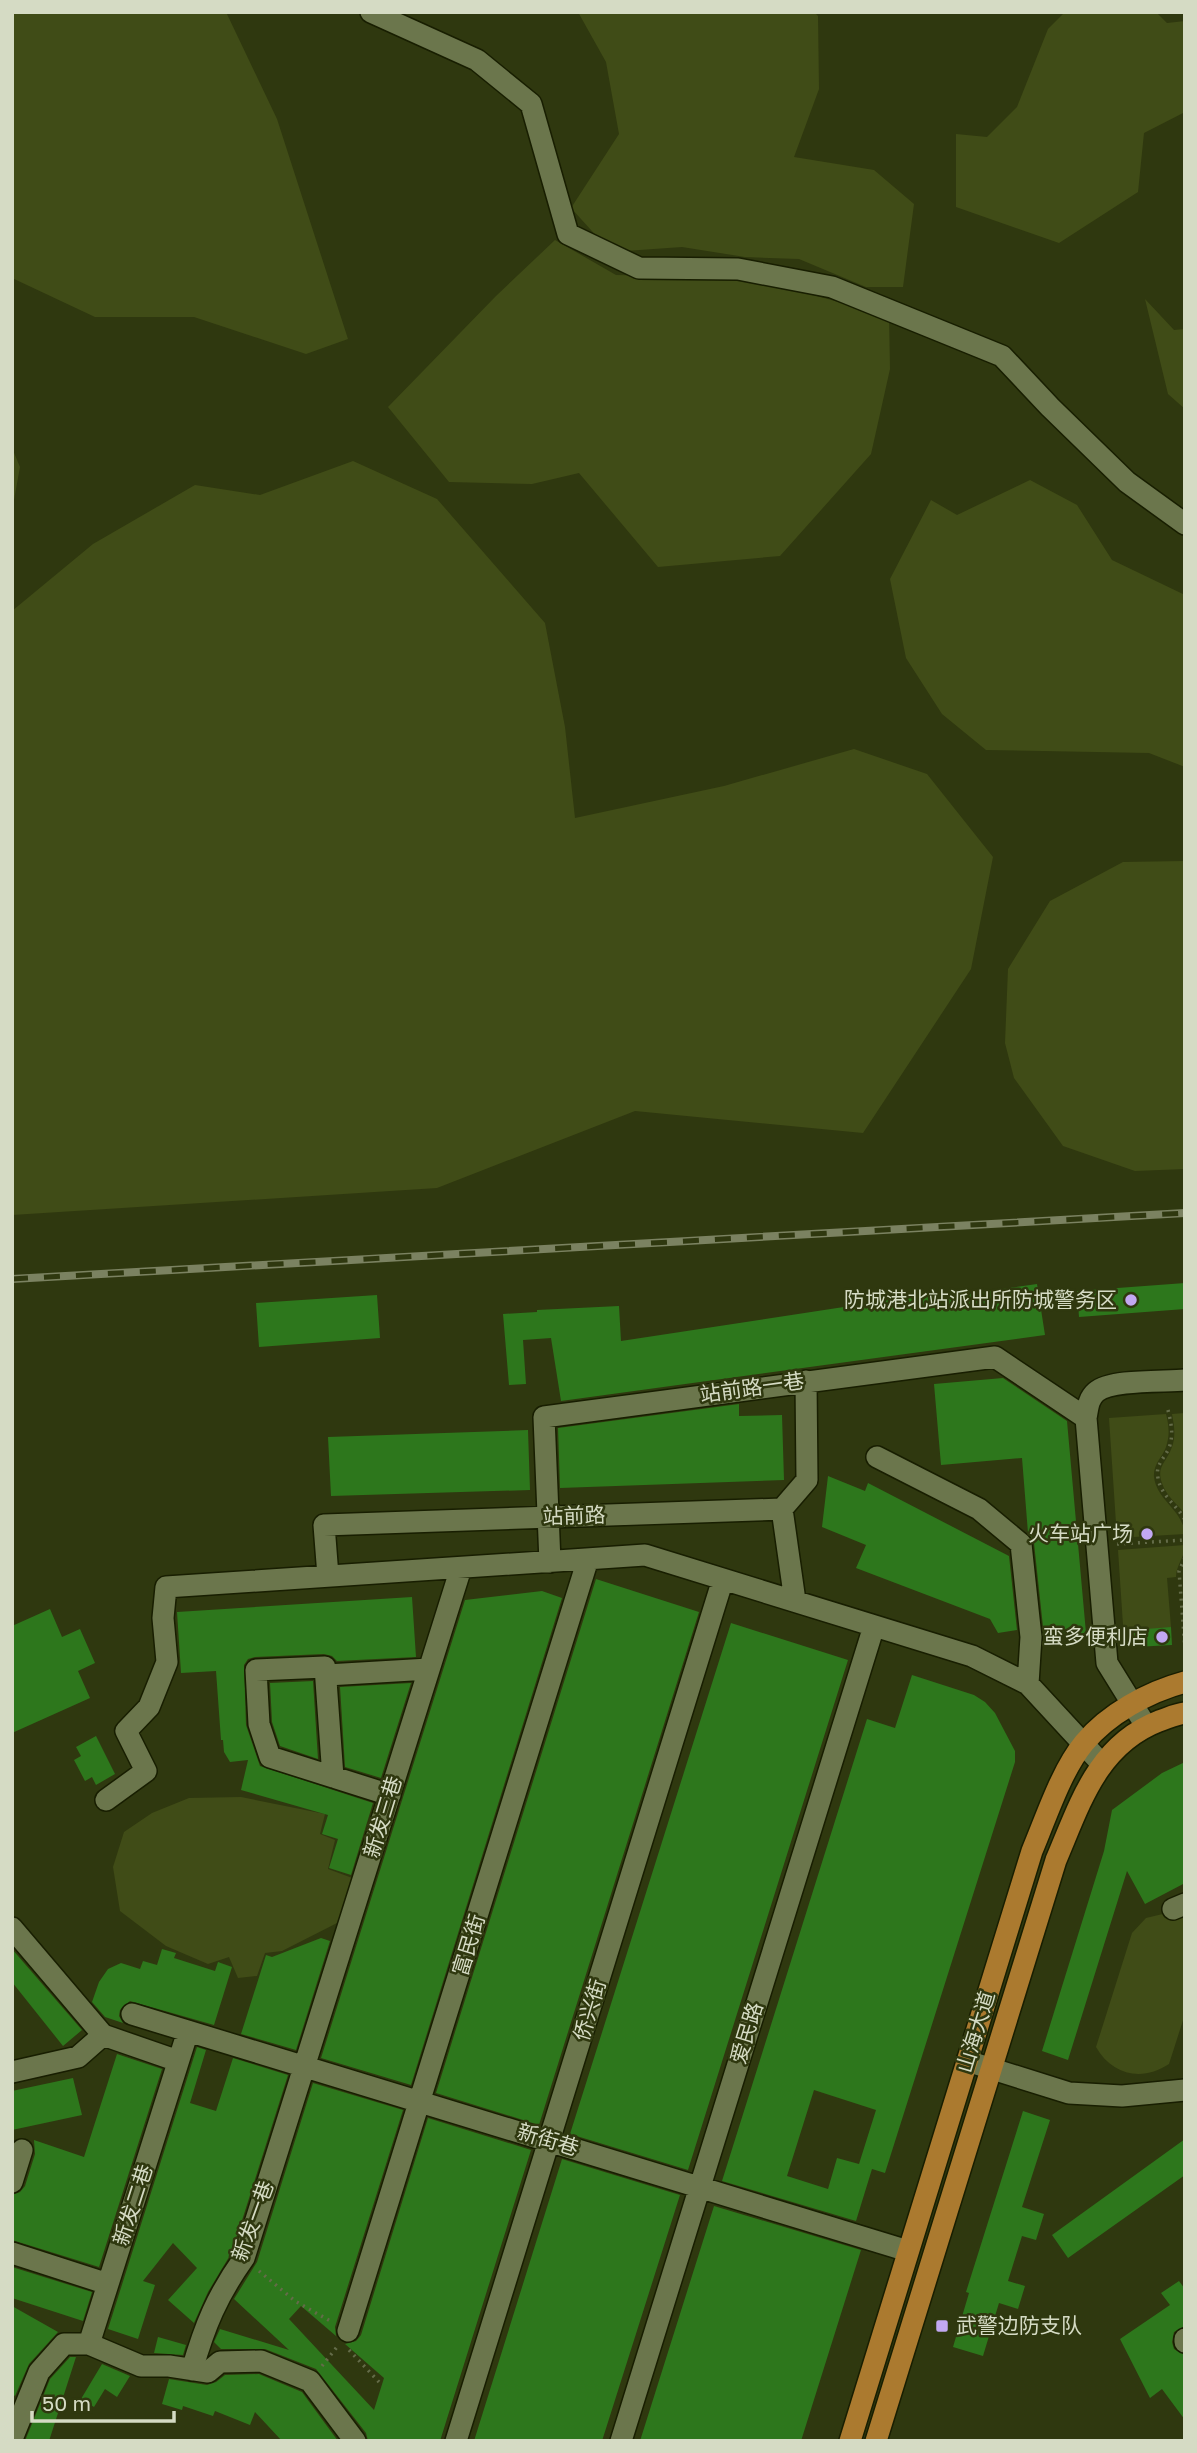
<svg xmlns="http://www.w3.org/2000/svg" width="1197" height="2453" font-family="'Golos Text','Noto Sans SC',sans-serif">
	<rect width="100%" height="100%" fill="#2f380f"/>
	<path fill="#404c17" d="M12,12H226L277,119L348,339L306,354L194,317H95L12,278Z
		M578,12H814L818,16L819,89L794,157L874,170L914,204L903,287H866L799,259L745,257L682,247L611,252L571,208L619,134L606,62Z
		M1065,12H1156L1167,23L1185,21V112L1144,133L1138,192L1059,243L956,207V134L987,137L1017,107L1048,29Z
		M555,240L616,275L752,278L889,316L890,369L871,454L780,556L658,567L579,473L532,484L449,482L388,407L496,296Z
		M1145,299L1174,330L1185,329V409L1168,394Z
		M12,448L20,467L12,511Z
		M353,461L437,499L545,623L565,727L575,818L724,786L854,749L927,774L993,857L971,969L863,1133L635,1111L437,1188L12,1215V611L93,544L195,485L260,495Z
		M1030,480L1077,505L1112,560L1185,595V767L1149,753L986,750L942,714L906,658L890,579L931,500L957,515Z
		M1185,861V1169L1135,1171L1063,1146L1014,1078L1005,1043L1008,969L1050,901L1123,862Z
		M1185,1413V1514C1178,1505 1169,1498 1164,1488C1154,1467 1166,1464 1172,1447C1176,1435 1174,1425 1172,1414Z
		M1166,1414C1169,1426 1170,1435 1166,1447C1162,1458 1153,1464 1154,1477C1157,1501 1183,1510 1185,1534L1117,1538L1109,1418Z
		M1185,1545C1185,1557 1176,1565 1176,1577L1167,1578L1171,1627L1135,1647H1128L1124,1640L1118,1550Z
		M241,1797L325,1814L320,1834L335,1840L328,1869L355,1879L341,1921L282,1951L265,1953L257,1976L238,1978L229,1957L208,1964L166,1946L120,1911L113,1867L124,1832L152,1813L189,1798Z
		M1167,1913L1185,1918V2014L1169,2064C1142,2082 1112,2075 1096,2047L1132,1933L1146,1918Z"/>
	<path fill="#2d771c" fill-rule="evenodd" d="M1185,1283V1309L1079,1317L1077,1291Z
		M1037,1284L1045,1335L561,1401L551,1338L523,1340L526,1384L509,1385L503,1314L537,1312V1310L619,1306L621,1341L968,1288L969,1294Z
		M377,1295L380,1338L259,1347L256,1303Z
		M1003,1378L1067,1421L1086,1633L1044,1636L1034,1543L1028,1533L1022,1458L941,1465L934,1384Z
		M739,1404V1416L782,1415L784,1480L560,1488L558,1428Z
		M528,1430L530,1490L331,1496L328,1437Z
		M828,1476L865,1491L868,1483L1009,1556L1017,1630L998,1633L990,1619L856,1568L866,1545L822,1527Z
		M596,1579L699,1612L539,2125L436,2093Z
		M542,1591L562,1598L411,2085L321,2058L465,1600Z
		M412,1597L416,1657L337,1661L332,1656L324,1654L255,1657L248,1659L244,1665L246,1725L260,1766L373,1803L351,1875L329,1868L338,1839L322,1834L328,1815L241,1790L248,1760L230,1762L224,1752L223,1740H221L216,1671L181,1673L177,1612Z
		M50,1609L62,1637L80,1629L95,1663L78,1671L90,1698L12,1733V1626Z
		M731,1623L848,1660L688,2170L570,2134Z
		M1171,1627L1172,1645L1135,1647L1134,1630Z
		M912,1675L974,1695L985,1702L995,1713L1015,1751V1762L885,2173L872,2169L856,2221L722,2181L867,1719L895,1728ZM814,2090L876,2110L859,2164L837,2158L828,2189L787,2176Z
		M313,1681L318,1759L280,1746L272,1722L270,1683Z
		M411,1683L381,1778L345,1767L340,1687Z
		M96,1736L115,1774L96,1785L92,1777L85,1781L74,1760L81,1756L76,1747Z
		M1185,1762V1883L1145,1904L1127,1871L1068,2060L1042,2051L1104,1851L1112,1810L1162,1773Z
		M321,1938L330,1941L296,2050L241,2034L266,1955L272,1957Z
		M12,1949L82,2030L63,2046L12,1982Z
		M162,1949L176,1953L174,1958L215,1971L218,1962L232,1967L214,2025L130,2001L120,2010L119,2016L123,2023L105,2017L92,2002L99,1982L108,1969L121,1963L140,1969L143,1961L157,1965Z
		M197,2047L206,2050L190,2103L216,2111L233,2058L288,2075L232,2252L208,2292L194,2323L168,2300L197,2268L173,2243L143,2281L155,2285L138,2339L108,2329Z
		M117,2054L162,2069L99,2267L12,2240V2195L20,2192L25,2186L35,2154L34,2140L84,2157Z
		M73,2078L82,2115L12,2130V2091Z
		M313,2083L403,2110L335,2327L336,2336L301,2306L289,2319L374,2410L384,2378L345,2344L356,2341L361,2335L428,2118L531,2150L440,2441H368L366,2433L316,2369L265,2349H221L214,2342L220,2329L289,2350L234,2299L257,2262Z
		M1023,2111L1050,2120L1022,2207L1044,2214L1036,2240L1022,2236L1008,2281L1025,2286L1018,2309L999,2303L983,2356L953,2347L969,2293L966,2292Z
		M1185,2139V2175L1068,2258L1052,2235Z
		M562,2159L680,2195L602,2441H474Z
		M714,2206L861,2250L801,2441H640Z
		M12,2267L92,2292L83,2321L12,2298Z
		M1179,2281L1185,2289V2326L1174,2332L1172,2342L1174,2349L1185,2355V2420L1162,2389L1150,2398L1120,2339L1170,2305L1161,2293Z
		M12,2306L58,2332L29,2364L15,2396L12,2394Z
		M158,2337L186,2345L183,2355L154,2353Z
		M70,2357H76L49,2441H25L50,2379Z
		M102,2364L130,2376L117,2397L105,2389L94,2407L81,2399Z
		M259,2374L302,2392L338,2441H282L255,2412L250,2425L215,2411L213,2416L183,2406L182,2410L162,2404L169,2379L207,2385L216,2382L225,2375Z"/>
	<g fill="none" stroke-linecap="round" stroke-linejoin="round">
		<defs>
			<path id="minor" d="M371,12L477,60L531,104L568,234L639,268L738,269L832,287L1002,356L1050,407L1127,482L1185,524
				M877,1457L979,1509L1021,1544L1031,1637L1028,1684
				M782,1509L807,1480L806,1381
				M550,1562L544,1417L995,1357L1086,1418
				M328,1576L324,1525L782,1509L795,1601
				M327,1675L429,1669
				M1146,1726L1107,1663L1086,1418C1088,1408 1088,1399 1096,1392C1111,1379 1164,1382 1185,1380
				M333,1777L325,1667L256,1670L259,1724L270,1757L390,1795
				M106,1800L146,1771L126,1731L149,1707L167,1662L163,1618L166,1587L645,1555L972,1656L1028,1684L1101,1763
				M1173,1909L1185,1904
				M12,1928L103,2035L178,2061
				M132,2014L908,2251
				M967,2061L1069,2093L1122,2096L1185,2090
				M12,2072L78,2057L103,2035
				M12,2182L22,2150
				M12,2253L108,2284L188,2031
				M108,2284L89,2344L141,2366H169L208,2372L220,2362L261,2361L310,2381L355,2441
				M348,2331L588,1559
				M1185,2339V2342
				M192,2370C205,2325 217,2296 244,2258L461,1568
				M12,2439L39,2372L64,2344H89
				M456,2441L723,1579
				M621,2441L874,1626"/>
			<path id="major" d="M850,2441L1032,1851C1046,1818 1061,1771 1084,1743C1108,1714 1148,1692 1185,1682
				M876,2441L1056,1860C1080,1804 1097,1745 1159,1721C1168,1718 1176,1714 1185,1713"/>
		</defs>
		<use href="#minor" stroke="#181e01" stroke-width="24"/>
		<use href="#major" stroke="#181e01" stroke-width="24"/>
		<path stroke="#646c49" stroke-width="3.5" stroke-dasharray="2 5" stroke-linecap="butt" d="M1168,1410C1171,1423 1174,1434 1169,1448C1164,1459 1155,1465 1158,1478C1161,1496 1177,1505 1185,1520
			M1117,1544L1185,1540
			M1185,1558L1179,1571L1185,1649
			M259,2271L295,2301L332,2322
			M349,2350L379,2382
			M322,2366L337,2347"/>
		<use href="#minor" stroke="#6b764c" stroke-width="21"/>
		<use href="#major" stroke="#ab7a2f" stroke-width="21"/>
		<defs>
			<path id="rail" d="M12,1279L1185,1213"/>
		</defs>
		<use href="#rail" stroke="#7b8261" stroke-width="8"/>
		<use href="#rail" stroke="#2f380f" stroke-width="5" stroke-dasharray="16" stroke-linecap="butt"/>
	</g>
	<g fill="#c2a8f2" stroke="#2f380f" stroke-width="2.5">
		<circle cx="1131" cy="1300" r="7"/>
		<circle cx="1147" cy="1534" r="7"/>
		<circle cx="1162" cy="1637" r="7"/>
		<rect x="935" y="2319" width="14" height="14" rx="3.5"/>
	</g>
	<g text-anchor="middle" stroke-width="5" stroke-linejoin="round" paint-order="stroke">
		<g font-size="21" fill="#d5dbc4" stroke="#2f380f" text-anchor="end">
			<text x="1117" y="1307">防城港北站派出所防城警务区</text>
			<text x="1133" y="1541">火车站广场</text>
			<text x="1148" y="1644">蛮多便利店</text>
			<text x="956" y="2333" text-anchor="start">武警边防支队</text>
		</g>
		<g font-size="21" fill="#d5dbc4" stroke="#2f380f">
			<text transform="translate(752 1388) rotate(-8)" y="7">站前路一巷</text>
			<text transform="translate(574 1516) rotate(-2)" y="7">站前路</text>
			<text transform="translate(383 1817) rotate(-73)" y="7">新发三巷</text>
			<text transform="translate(469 1945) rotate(-73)" y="7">富民街</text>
			<text transform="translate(590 2010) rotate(-73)" y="7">侨兴街</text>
			<text transform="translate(976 2032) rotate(-73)" y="7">山海大道</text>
			<text transform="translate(747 2033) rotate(-73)" y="7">爱民路</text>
			<text transform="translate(548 2140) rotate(17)" y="7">新街巷</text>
			<text transform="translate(133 2205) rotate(-72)" y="7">新发二巷</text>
			<text transform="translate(253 2221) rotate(-70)" y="7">新发一巷</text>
		</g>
	</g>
	<rect width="1197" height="2453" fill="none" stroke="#d5dbc4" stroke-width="28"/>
	<path d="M32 2411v10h142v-10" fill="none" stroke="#d5dbc4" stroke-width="3.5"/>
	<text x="42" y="2411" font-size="21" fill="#d5dbc4" stroke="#2f380f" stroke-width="5" paint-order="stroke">50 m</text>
</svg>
